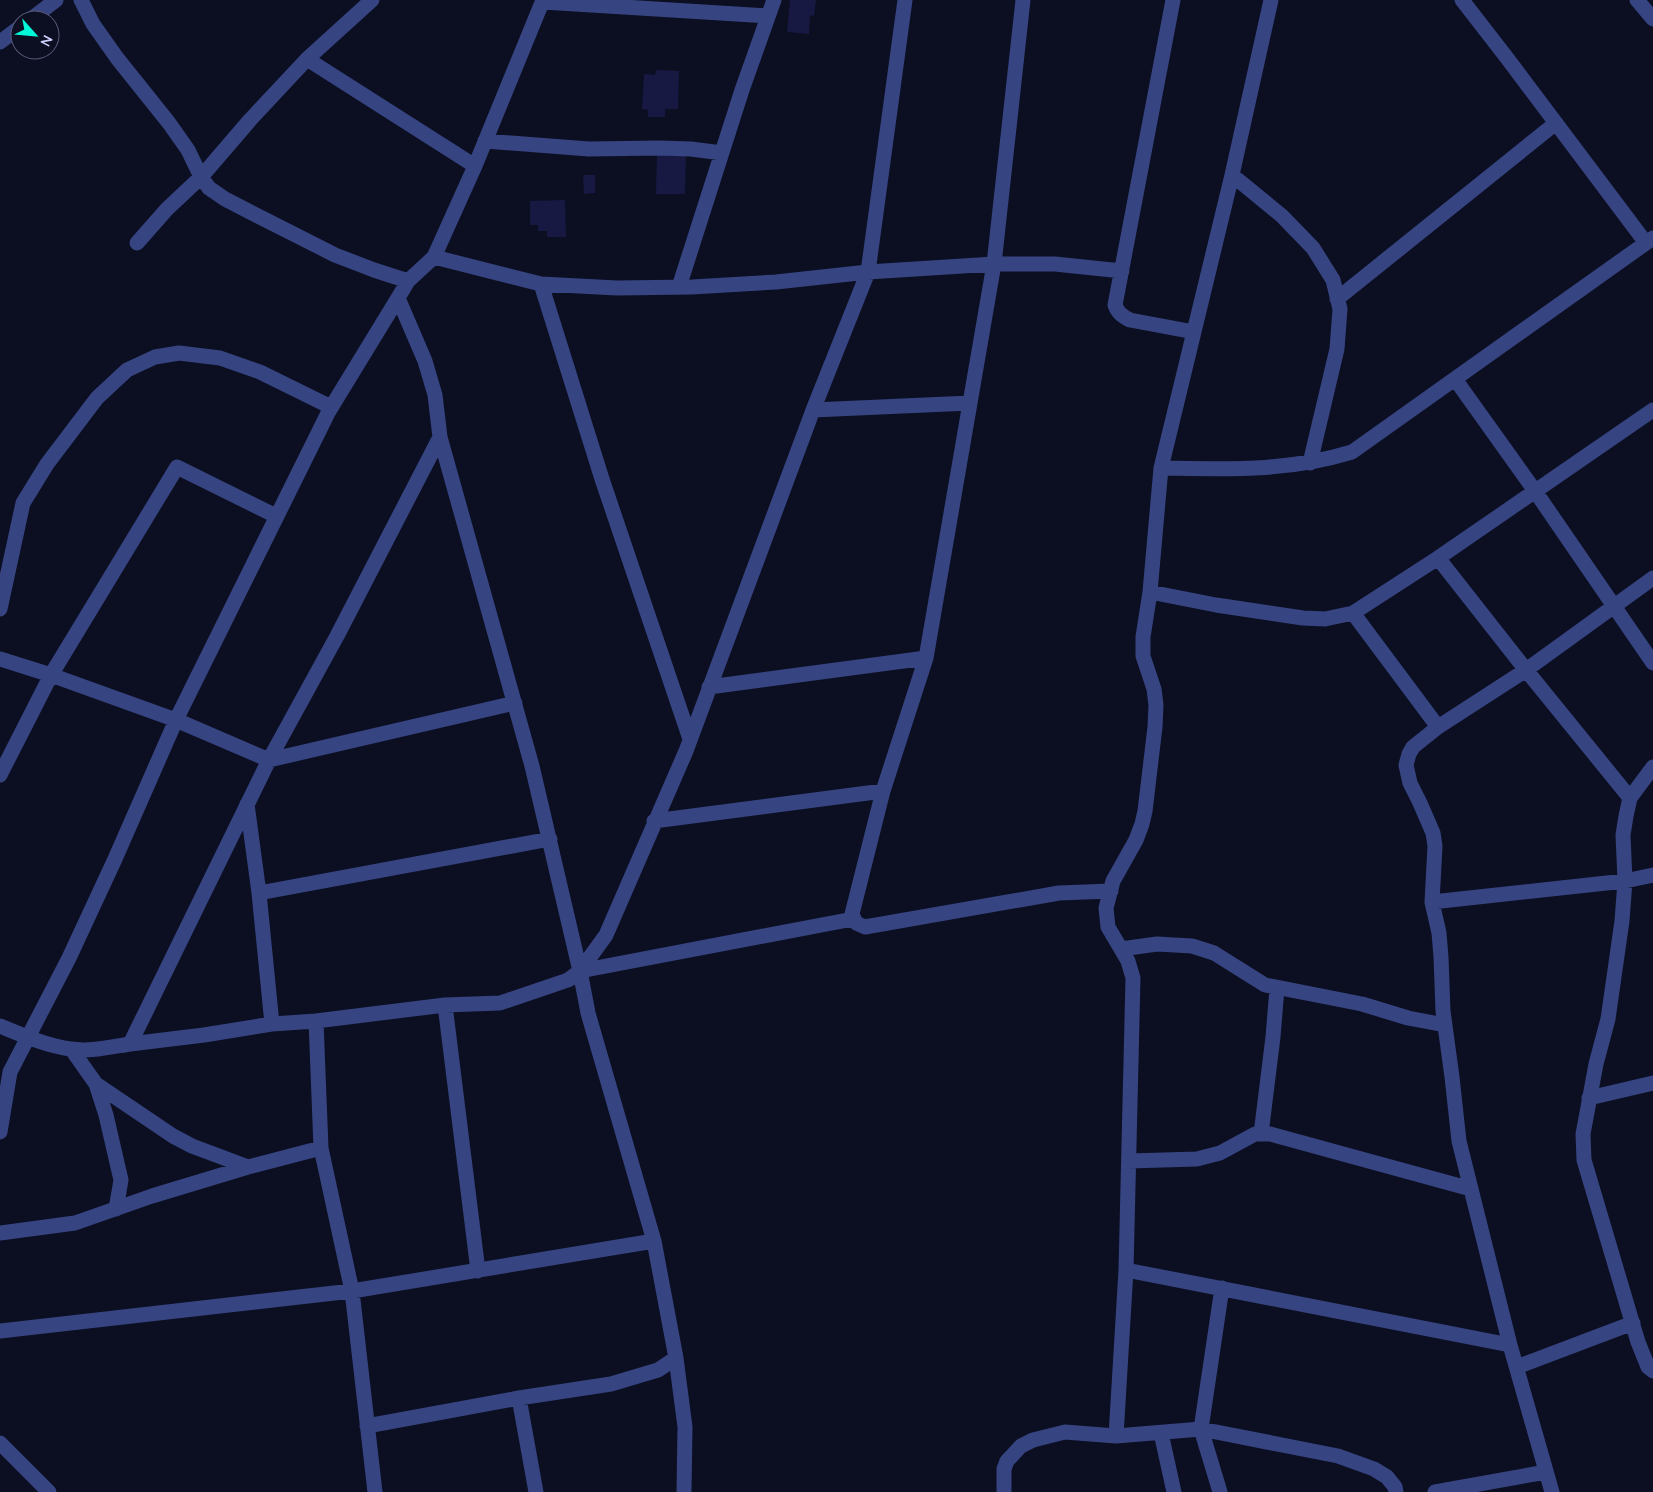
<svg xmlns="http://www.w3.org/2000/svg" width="1653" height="1492" font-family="Quicksand,sans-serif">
	<rect width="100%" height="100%" fill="#0c0e21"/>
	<path fill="#181943" d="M790,0H816L814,16L810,15L809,34L787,32Z
		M656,70L679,71L678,109H665V117H648V110L642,109L644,74L655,75Z
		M657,150L686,151L685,194H656Z
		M583,175H595V193L584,194Z
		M565,200L566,237H547V231H538V225H530V201Z"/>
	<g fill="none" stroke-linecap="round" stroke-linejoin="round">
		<path stroke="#364481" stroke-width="15" d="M81,0L93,24L117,58L169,123L188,150L201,177L209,188L225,199L254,214L335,255L374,270L408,281
			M543,0L475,166L434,257L408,281L398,298L425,361L435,395L440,437L532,766L580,971
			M1173,0L1115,305C1118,313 1122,316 1130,320L1194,332
			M1462,0L1507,58L1646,243
			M1637,0L1653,19
			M543,2L768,16
			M30,20L56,0
			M0,42L20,27
			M307,59L475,166
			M485,141L589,149L660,148L691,149L722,153
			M1232,175L1282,216L1313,248L1333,280L1340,309L1337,349L1310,463
			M137,243L167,209L201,177L250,120L307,59L372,0
			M434,257L541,284L617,288L692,287L776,282L868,272L994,264H1055L1122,271
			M541,284L602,479L690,739
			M679,287L742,90L774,0
			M1337,299L1556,123
			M1455,379L1535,491L1653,663
			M813,410L970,403
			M1161,468C1229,469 1286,472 1352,452L1653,238
			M1438,558L1526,670L1630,798
			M1150,592L1216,605L1303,618L1325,619L1353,613L1438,558L1653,410
			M0,609L23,503L47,464L97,398L127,370L155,357L179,353L220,358L260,372L331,407
			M1353,613L1438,727
			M926,658L883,791L852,914L856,923L865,927L1059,893L1111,891
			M0,659L51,675L176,720L269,760L515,703
			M709,687L926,658L994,264L1023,0
			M1653,767L1630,798L1626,816L1623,835L1625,881L1622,921L1608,1019L1596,1064L1583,1134L1584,1160L1638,1342L1648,1367L1653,1371
			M0,775L51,675L177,467L276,516
			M247,804L259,893L272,1024
			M654,821L883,791
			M259,893L550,839
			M1432,902L1625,881L1653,875
			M1121,949L1157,944L1192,946L1214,953L1265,985L1362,1004L1408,1018L1445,1025
			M445,1005L478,1271
			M316,1021L445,1005L500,1003L568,980L580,971L853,919
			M0,1026C22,1035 47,1046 71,1049C90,1052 111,1047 130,1044L269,760L337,636L440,437
			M130,1044L204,1035L272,1024L316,1021L321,1148L352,1291L375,1492
			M72,1050L96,1084L106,1115L121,1180L116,1209
			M96,1084L173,1136L192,1146L248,1167
			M1589,1098L1653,1083
			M0,1132L10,1072L69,958L115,859L176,720L329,411L398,298
			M1261,1134L1273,1037L1277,988
			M1129,1161L1197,1159L1220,1153L1255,1134H1270L1471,1189
			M0,1233L75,1223L152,1196L248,1167L321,1148
			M1126,1270L1510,1345
			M1222,1288L1201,1429L1338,1456L1374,1469L1387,1477L1395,1487L1396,1492
			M0,1331L352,1291L654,1241
			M1517,1367L1633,1323
			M519,1398L536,1492
			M367,1426L519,1398L611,1384L658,1370L676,1358
			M1161,1433L1174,1492
			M1116,1436L1126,1270L1133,978L1128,961L1108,927L1106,908L1113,881L1136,840L1142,824L1145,811L1155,727L1156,705L1154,689L1143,656V637L1150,592L1161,468L1232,175L1271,0
			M0,1443L49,1492
			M684,1492L685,1427L676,1358L654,1241L588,1013L580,971L606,935L686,751L813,410L868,272L905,0
			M1004,1492V1469L1007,1461L1021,1446L1033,1440L1065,1432L1116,1436L1201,1429L1220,1492
			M1435,1492L1546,1472
			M1552,1492L1510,1345L1459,1141L1452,1077L1443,1011L1441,957L1439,933L1432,902L1435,846L1433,833L1420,803L1410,783L1406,765L1409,754L1413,747L1438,727L1526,670L1653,578"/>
	</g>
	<g transform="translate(35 35) rotate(117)"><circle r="24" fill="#0c0e21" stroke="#595c7a"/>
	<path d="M0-4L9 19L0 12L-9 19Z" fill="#00f8d8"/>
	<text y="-8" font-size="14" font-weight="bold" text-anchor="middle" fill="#cdd2ff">N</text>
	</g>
</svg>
